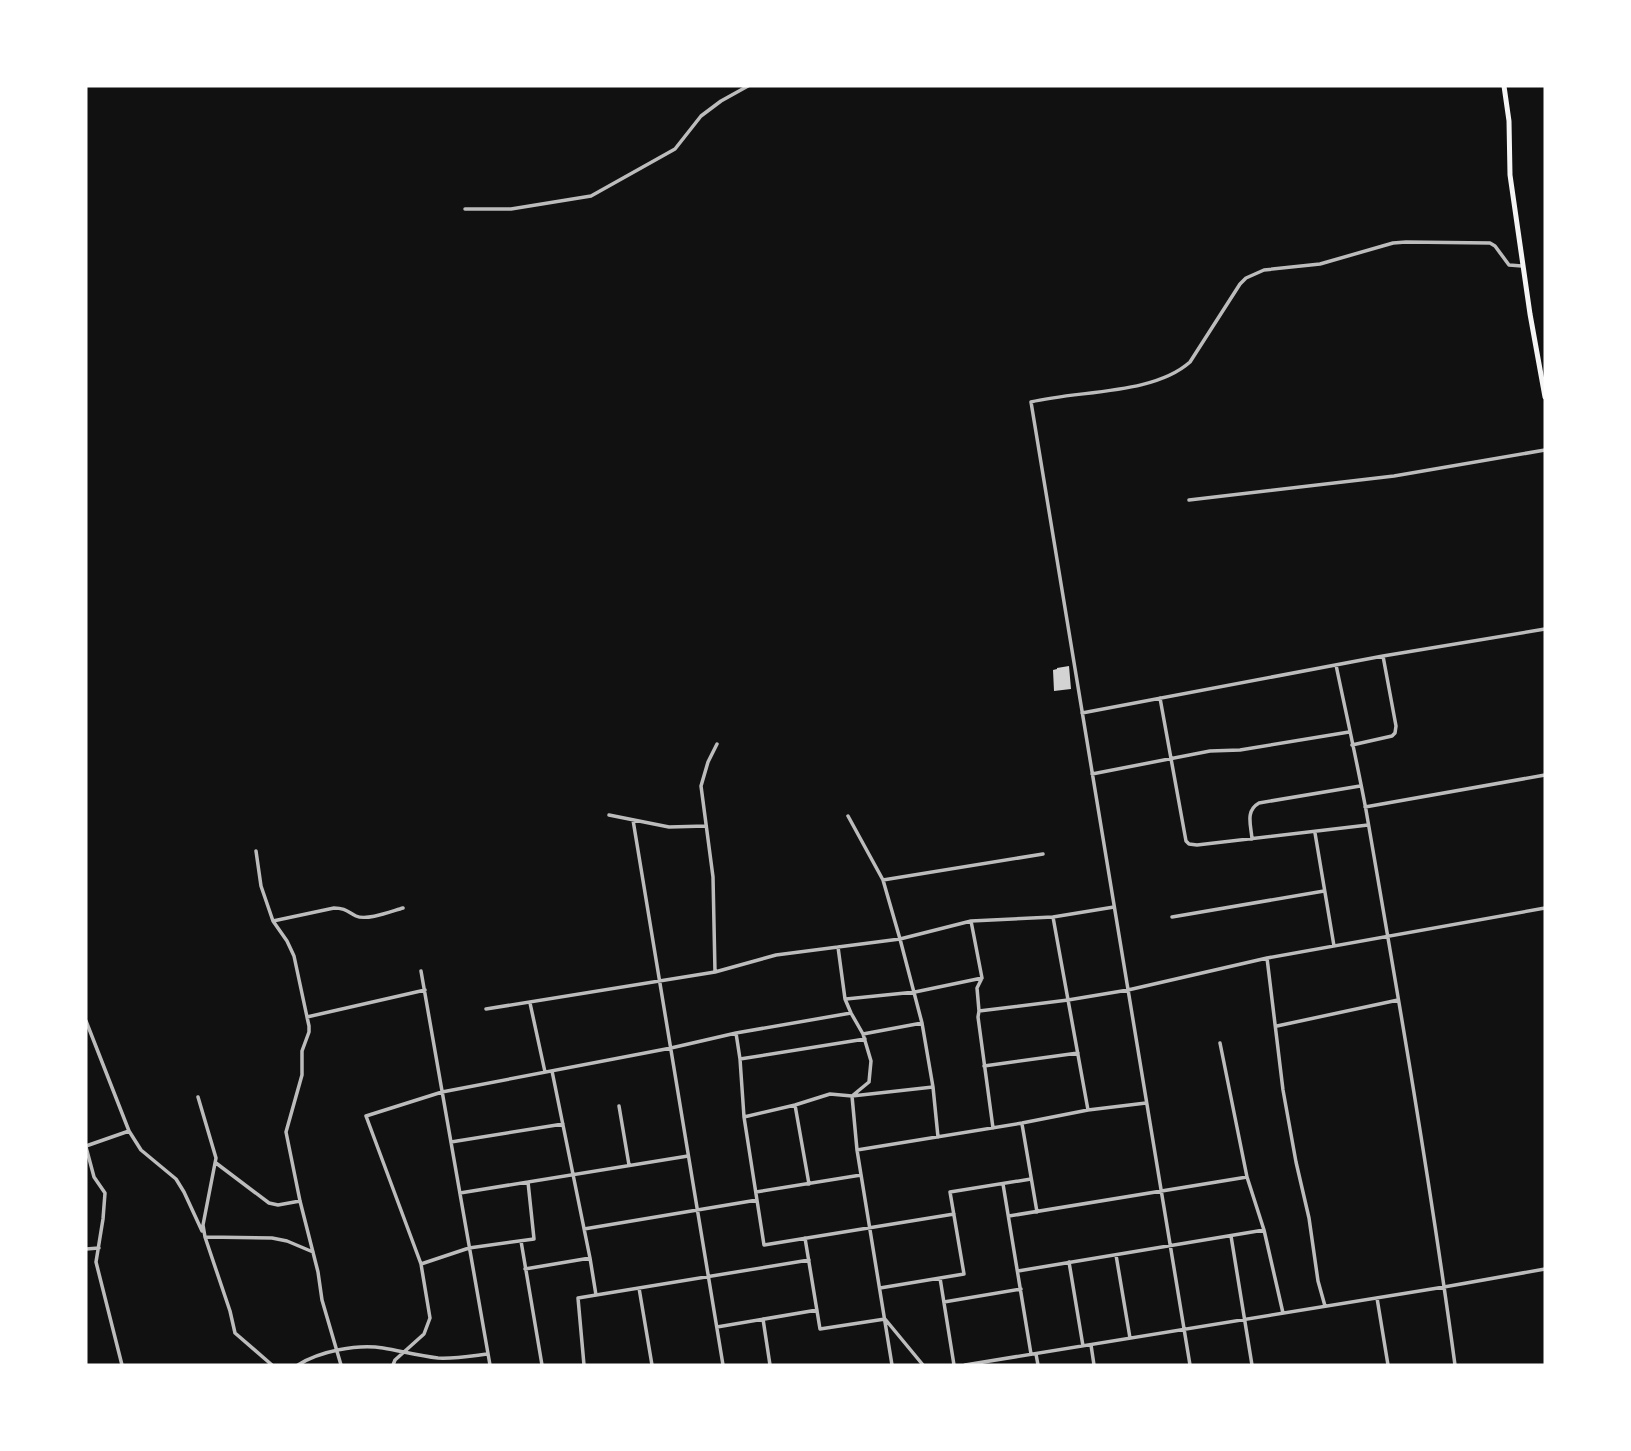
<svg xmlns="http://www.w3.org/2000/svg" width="1631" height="1451" font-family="'Roboto Condensed',sans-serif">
	<rect width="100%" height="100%" fill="#111"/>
	<path fill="#d3d3d3" d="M1069,666L1071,689L1054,691L1053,670L1057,669V668Z"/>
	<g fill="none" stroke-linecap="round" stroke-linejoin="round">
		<path stroke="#bcbcbc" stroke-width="3.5" d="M465,209H511L591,196L675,149L701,116L721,101L748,86
			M1189,500L1394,476L1545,450
			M1336,665C1346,713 1357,762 1366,810C1398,995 1430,1180 1455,1365
			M1160,698L1186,841L1189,844L1197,845L1368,825
			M1082,713L1383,656L1545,629
			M1352,745L1392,736L1395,733L1396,726L1383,656
			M1092,774L1210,751L1240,750L1349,732
			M1365,807L1545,775
			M609,815L669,827L706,826
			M848,816L883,880L900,939L922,1023L933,1087L938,1137
			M633,820L723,1365
			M1315,833L1334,946
			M1252,839C1251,825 1245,811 1259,803L1360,786
			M256,851L261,886L273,921L287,941L294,956L307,1017L425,990
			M883,880L1043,854
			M1053,917L1088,1110
			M1172,917L1324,891
			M273,921L334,908C345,908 348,912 356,916C367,921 392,911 403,908
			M971,921L982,978L977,988L979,1011
			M838,947L845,999L851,1013L863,1034L871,1061L869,1082L852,1096L857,1150L892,1365
			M1267,958L1283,1090L1296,1162L1309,1218L1318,1281L1325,1306
			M421,971L490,1365
			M715,972L713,877L701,786L708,762L717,744
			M846,999L915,992L982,978
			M530,1003L545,1072
			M486,1009L715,972L776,955L900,939L971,921L1053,917L1114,907
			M307,1017L309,1026V1032L302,1051V1075L286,1132L300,1201L318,1272L322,1300L341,1365
			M86,1021L129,1131L86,1146
			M1277,1026L1398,1000
			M736,1033L740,1059L744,1117L764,1245L954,1214
			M863,1034L922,1023
			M1220,1043L1247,1177L1264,1230L1283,1313
			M740,1059L865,1039
			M984,1066L1078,1053
			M552,1071L590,1258L596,1295
			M198,1097L216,1158L203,1225L205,1237L230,1311L235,1333L272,1365
			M795,1105L809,1184
			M619,1106L629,1165
			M744,1117L795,1105L830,1094L852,1096L933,1087
			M1022,1124L1037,1212
			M993,1128L978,1017L979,1011L1068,1000L1128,990L1267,958L1545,908
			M129,1131L141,1150L176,1179L184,1192L202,1231
			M451,1142L563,1124
			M86,1147L94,1177L105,1193L103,1219L96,1262L122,1365
			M857,1150L1022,1123L1088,1110L1146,1103
			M216,1163L269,1203L278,1205L300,1201
			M1003,1184L1031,1354
			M756,1192L861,1175
			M460,1193L688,1156
			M1009,1216L1247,1177
			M584,1229L757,1200
			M1231,1236L1252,1365
			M206,1237L272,1238L287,1241L313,1252
			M805,1238L820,1329L885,1319L923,1365
			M521,1241L542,1365
			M86,1249L99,1248
			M1116,1255L1130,1338
			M1069,1262L1083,1346
			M421,1264L469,1248L534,1239L528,1182
			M525,1269L590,1258
			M1018,1271L1264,1230
			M940,1278L954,1365
			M639,1288L652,1365
			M880,1288L964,1274L950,1192L1031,1179
			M1377,1298L1388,1365
			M944,1302L1021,1289
			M763,1319L770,1365
			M717,1327L817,1310
			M1091,1345L1094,1365
			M1036,1354L1038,1365
			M298,1365C320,1351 357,1344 383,1348C401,1351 419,1356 438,1358C454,1359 471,1356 487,1354
			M393,1365L395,1360L424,1334L430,1318L421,1264L366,1116L442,1092L671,1048L736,1033L851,1013
			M584,1365L578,1298L809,1260
			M965,1365L1444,1287L1545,1269
			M1190,1365L1031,402C1079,390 1153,395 1190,362L1240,284L1246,278L1264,270L1320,264L1393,243L1406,242L1490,243L1495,246L1509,265L1522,266"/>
		<path stroke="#f5f5f5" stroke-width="5" d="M1504,86L1509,121L1510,175L1530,314L1545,397"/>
	</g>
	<rect width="1631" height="1451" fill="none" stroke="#ffffff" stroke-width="175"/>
</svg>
